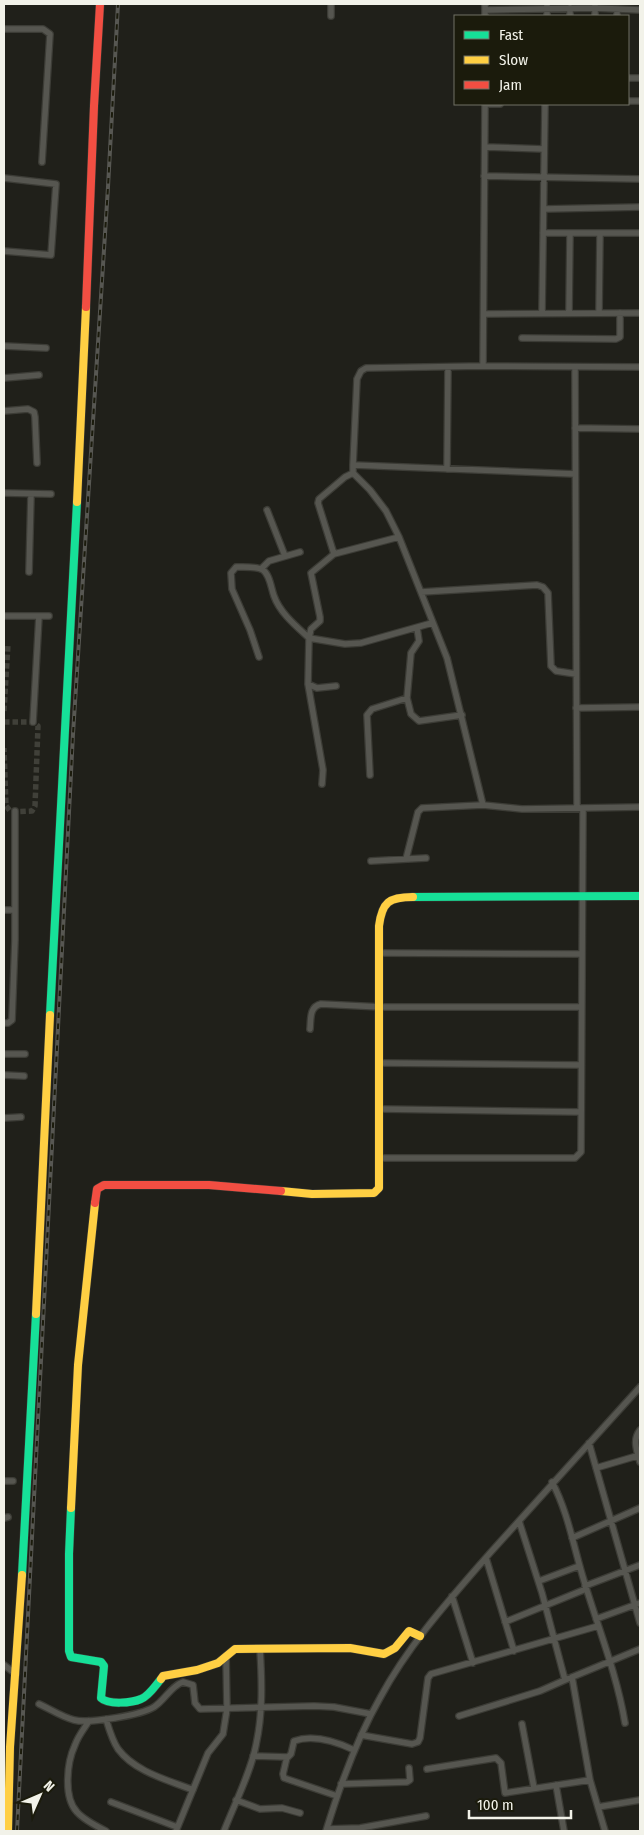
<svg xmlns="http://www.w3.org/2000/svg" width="644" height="1835" font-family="'Fira Sans Condensed',sans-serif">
	<rect width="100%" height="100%" fill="#20201a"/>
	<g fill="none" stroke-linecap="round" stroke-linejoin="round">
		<path stroke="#404039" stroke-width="5.5" stroke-dasharray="5.5 3" stroke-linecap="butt" d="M4,711L8,644
			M4,722H33L38,726L35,806L32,811L11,812L6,806L4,748"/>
		<defs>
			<path id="street" d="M617,9V16
				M485,10L595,8L640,10
				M331,16V4
				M485,16V4
				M547,16V4
				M570,16V8
				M595,16V4
				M4,29H43L50,34L42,162
				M628,78H640
				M628,101H640
				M485,104H500
				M485,147L544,149
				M484,176L640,179
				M4,178L56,184L51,255L4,251
				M544,209L640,207
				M543,233H640
				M542,313L545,104
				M569,313L570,233
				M599,313L600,233
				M484,314L640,313
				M522,338L616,339L620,337V313
				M4,346L46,348
				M483,366L485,104
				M575,367L577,808
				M640,367L483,366L366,368L361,371L357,379L353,465V473L370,490L386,511L399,537L447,658L483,805L522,809L640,807
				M4,378L39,375
				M4,411L28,409L34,412L35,417L37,463
				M575,428L640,429
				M353,465L575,474
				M447,469L448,367
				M353,473L345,477L319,499L318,503L334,554L399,537
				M4,493L51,494
				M267,510L285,556
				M261,569L269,561L300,552
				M29,572L31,495
				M421,592L537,585L543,587L548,593L551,666L556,671L576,674
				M4,616H49
				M309,638L311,629L320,621V617L311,573L334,554
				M259,657L250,630L232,589L231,573L236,567C243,567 257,566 263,570C270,575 271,588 274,596C280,613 296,626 309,638
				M308,684L323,770L322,784
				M336,686L317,688L308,684L309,638L345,644L361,643L432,623
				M407,698L411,714L419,721L462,715
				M576,708L640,707
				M33,722L39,616
				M370,775L367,715L372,709L407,698L411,653L419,641L417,628
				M406,859L418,812L422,808L483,805
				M371,861L426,858
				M4,910H15
				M380,953L582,954
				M4,1023H8L12,1020L15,940V811
				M310,1029C311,1019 309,1007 321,1004L381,1007H581
				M4,1054H25
				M381,1063L580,1065
				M4,1075L24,1076
				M381,1109L581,1112
				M4,1118L21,1117
				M380,1158H575L581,1152L583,808
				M640,1430C632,1440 637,1451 640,1462
				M589,1443L640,1623
				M596,1468L640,1455
				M4,1481H13
				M552,1482C569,1514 574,1550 585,1584C599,1630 617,1675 625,1723
				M4,1518L8,1517
				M519,1521L542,1593L565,1680L640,1649
				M572,1538L640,1508
				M486,1558L514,1651
				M539,1581L579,1566
				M585,1586L640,1565
				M452,1596L473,1663
				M596,1619L640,1603
				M505,1622L586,1589
				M4,1665L16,1674
				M572,1677L590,1780L605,1831
				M39,1704C50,1709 62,1717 74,1720C89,1724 141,1715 154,1707C165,1700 171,1686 183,1682L193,1685L195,1703L200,1709L314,1706L334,1707L371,1714
				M459,1716L540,1691L565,1680
				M106,1719C109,1729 112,1740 118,1749C135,1772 168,1780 193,1790
				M89,1721C84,1729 78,1736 75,1745C67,1762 63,1797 77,1812C84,1820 96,1826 106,1831
				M522,1724L534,1788
				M361,1735L412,1744L418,1742L420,1738L428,1678L431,1674L598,1626
				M253,1756L288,1757L291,1754L294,1741C314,1734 337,1742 354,1750
				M287,1757L283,1774L284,1778L337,1796
				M427,1769L496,1758L501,1763L505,1793L590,1780
				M341,1784L407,1782L410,1780L409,1768
				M556,1785L564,1831
				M236,1800L260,1809L282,1808L300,1813
				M111,1802L177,1827
				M598,1807L640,1800
				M327,1829L360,1828L426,1816
				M176,1831L208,1753L223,1734L227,1709L226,1656
				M224,1831C234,1805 251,1772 256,1745C263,1713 262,1681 260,1649
				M326,1831C340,1785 356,1740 380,1698C409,1644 450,1599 490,1553C540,1497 590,1442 640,1387"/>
			<path id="fast" d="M413,897L640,896
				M50,1015L77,502
				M71,1508L69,1554V1651L71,1657L101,1662L104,1666L101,1698C108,1705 132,1703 141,1699C149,1696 155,1686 161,1679
				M22,1575L36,1314"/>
			<path id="slow" d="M77,502L86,307
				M281,1191L312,1194L374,1193L379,1188V926C382,902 389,897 413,897
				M36,1314L50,1015
				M71,1508L78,1365L95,1203
				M161,1679L163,1676L197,1670L218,1663L235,1649L350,1648L384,1654L395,1648L409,1631L420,1636
				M8,1831L10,1747L22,1575"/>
			<path id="jam" d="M86,307L94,106L100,4
				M95,1203L97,1189L104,1185H209L281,1191"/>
		</defs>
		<use href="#street" stroke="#3c3c36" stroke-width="8"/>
		<use href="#fast" stroke="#3c3c36" stroke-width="9"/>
		<use href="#slow" stroke="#3c3c36" stroke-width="9"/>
		<use href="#jam" stroke="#3c3c36" stroke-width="9"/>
		<use href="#street" stroke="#565650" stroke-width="5.5"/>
		<use href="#fast" stroke="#16e098" stroke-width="8"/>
		<use href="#slow" stroke="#ffcf43" stroke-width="8"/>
		<use href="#jam" stroke="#f24e42" stroke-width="8"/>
		<defs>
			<path id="rail" d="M17,1831L73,734L108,187L118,4"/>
		</defs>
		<use href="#rail" stroke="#575752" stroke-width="4"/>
		<use href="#rail" stroke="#1b1b0c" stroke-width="2" stroke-dasharray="5.5" stroke-linecap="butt"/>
	</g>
	<rect width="644" height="1835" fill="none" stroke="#f2f2e9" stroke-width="10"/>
	<rect x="454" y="15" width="175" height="90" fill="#1b1b0c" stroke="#717164"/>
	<rect x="464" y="31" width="25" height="8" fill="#16e098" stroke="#717164"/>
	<text x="499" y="40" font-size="15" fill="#f2f2e9">Fast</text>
	<rect x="464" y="56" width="25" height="8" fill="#ffcf43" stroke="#717164"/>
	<text x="499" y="65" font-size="15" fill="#f2f2e9">Slow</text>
	<rect x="464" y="81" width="25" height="8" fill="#f24e42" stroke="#717164"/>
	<text x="499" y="90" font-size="15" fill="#f2f2e9">Jam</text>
	<g transform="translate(40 1795) rotate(45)" stroke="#1b1b0c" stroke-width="4" paint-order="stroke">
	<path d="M0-4L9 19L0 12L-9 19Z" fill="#f2f2e9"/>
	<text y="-8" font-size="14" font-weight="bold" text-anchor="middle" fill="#f2f2e9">N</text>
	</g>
	<path d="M469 1810v8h102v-8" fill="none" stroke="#f2f2e9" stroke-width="2.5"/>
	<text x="477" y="1810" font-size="15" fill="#f2f2e9" stroke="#1b1b0c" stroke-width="4" paint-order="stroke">100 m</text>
</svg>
